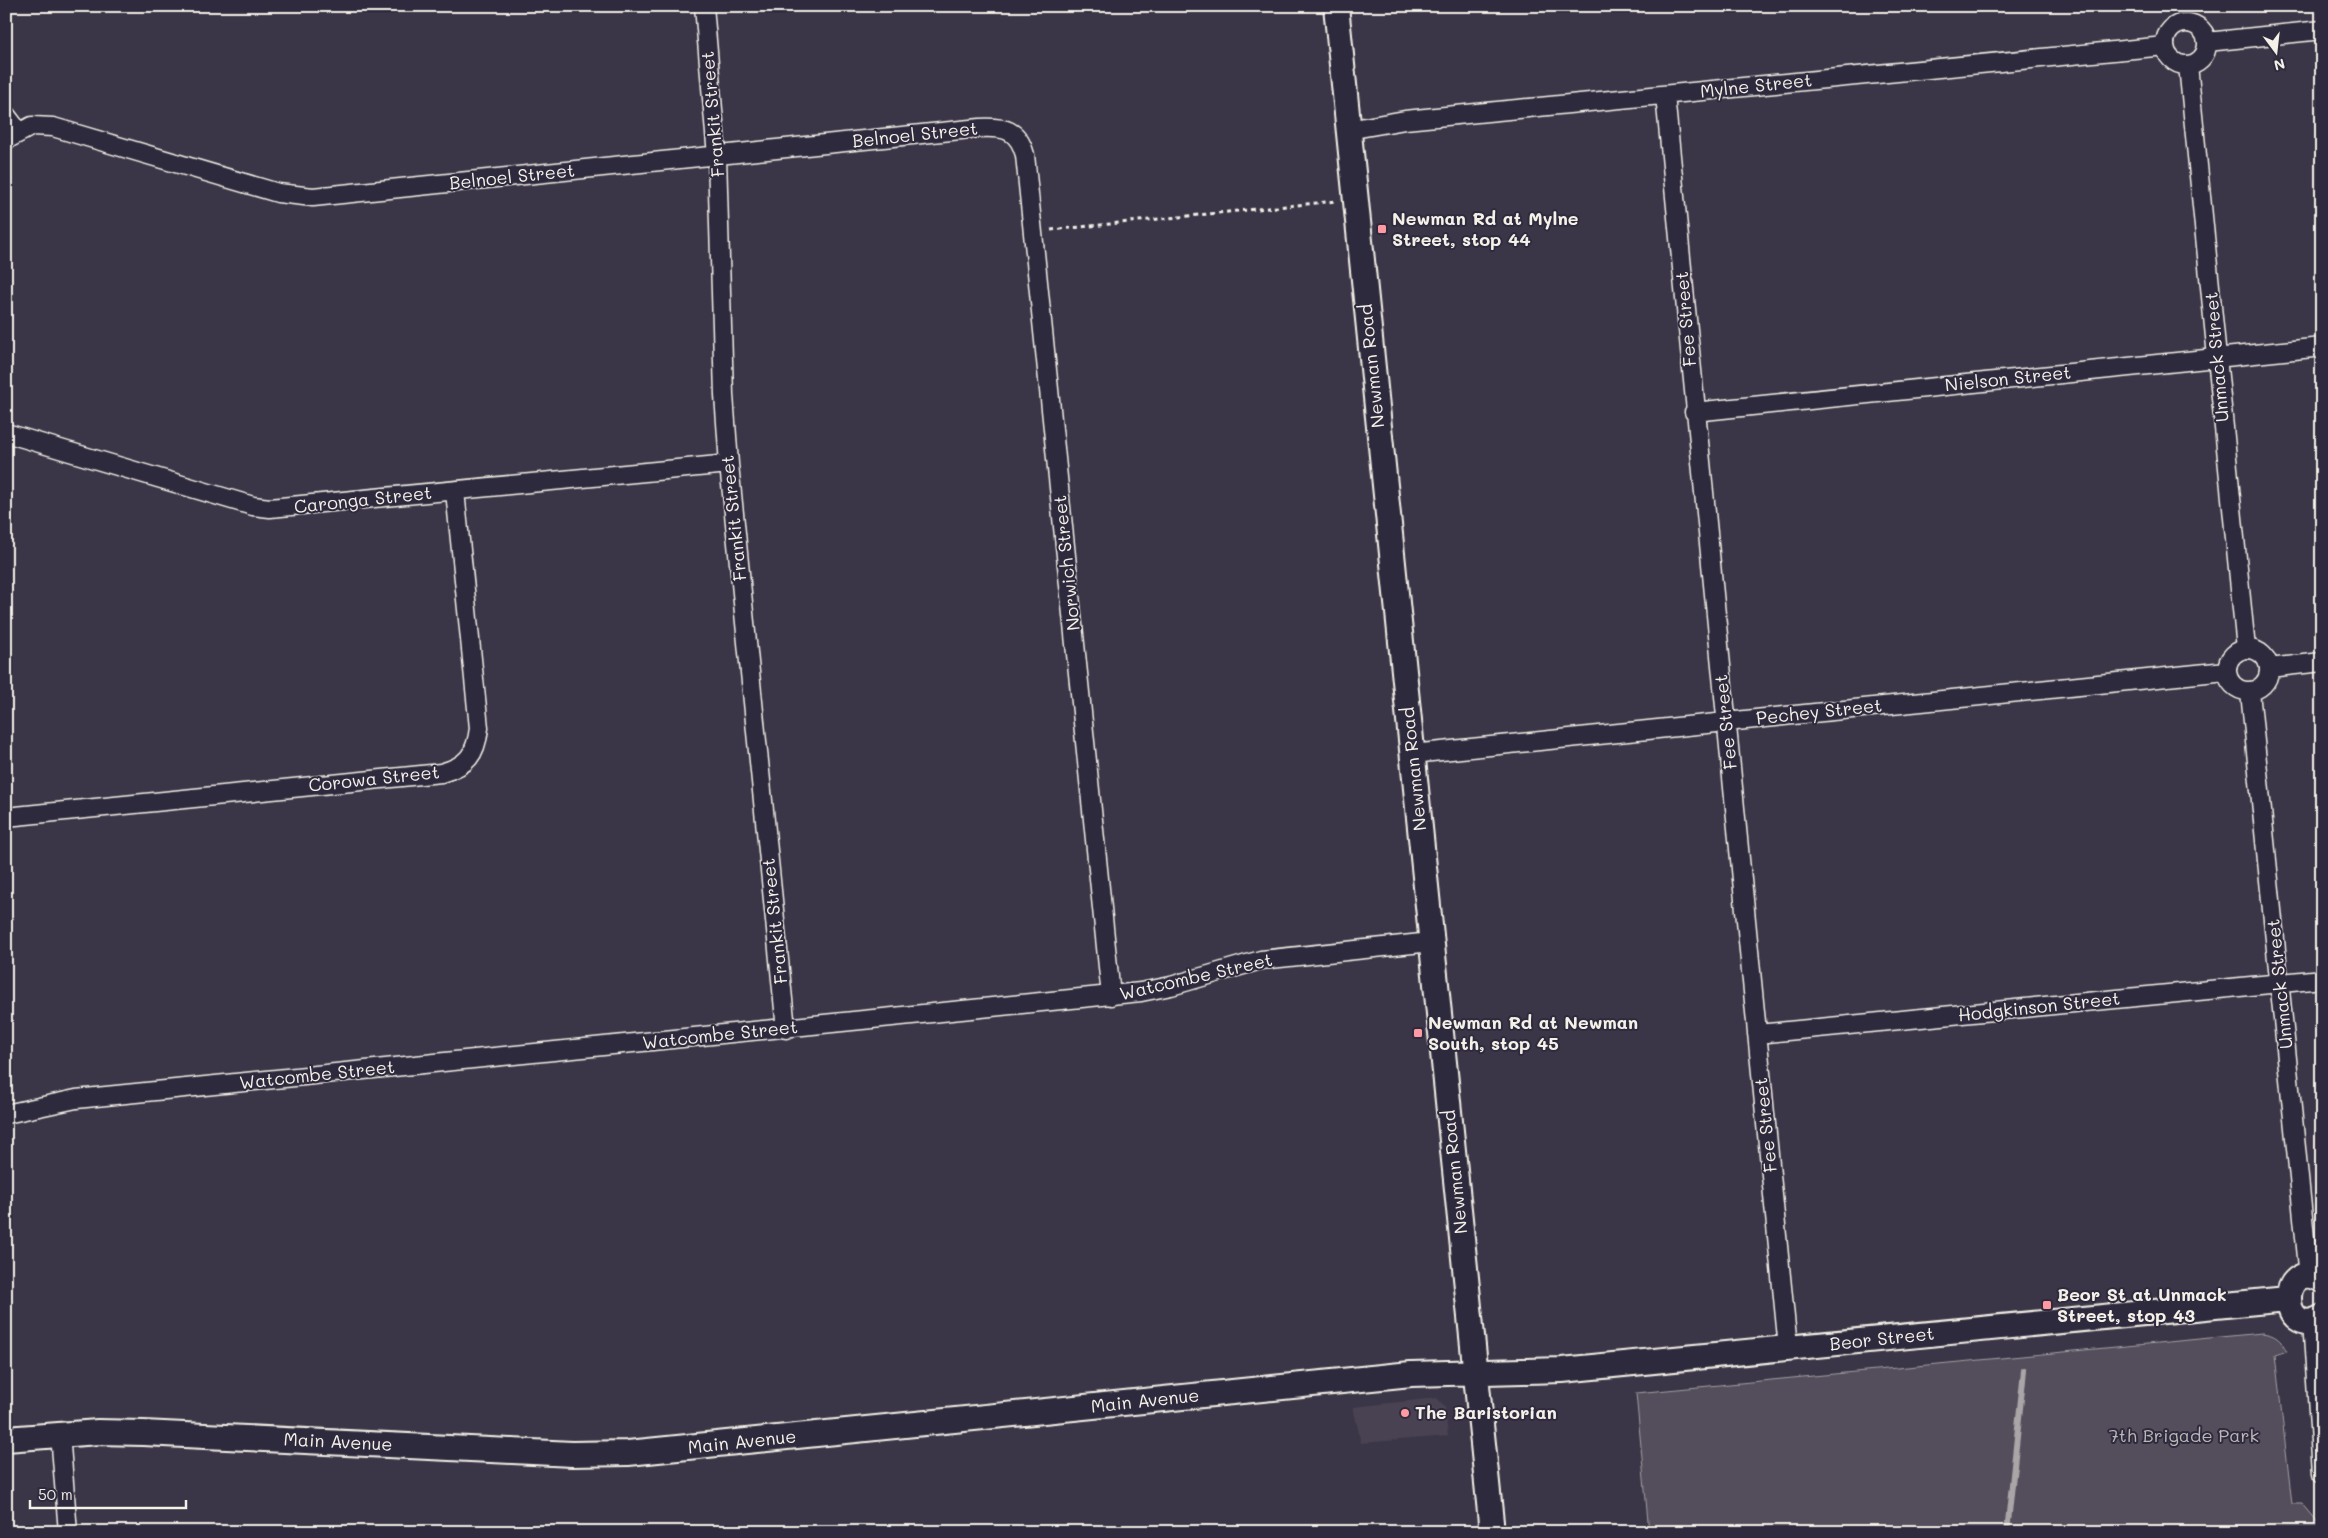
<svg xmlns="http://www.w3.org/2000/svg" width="2328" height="1538" font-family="Mali,sans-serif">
	<rect width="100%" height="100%" fill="#3b3647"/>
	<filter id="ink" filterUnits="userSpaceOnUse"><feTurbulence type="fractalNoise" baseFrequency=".02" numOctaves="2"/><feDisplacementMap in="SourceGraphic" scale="10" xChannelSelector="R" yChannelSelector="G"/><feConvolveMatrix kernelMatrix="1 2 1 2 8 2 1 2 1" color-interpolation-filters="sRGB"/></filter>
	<g filter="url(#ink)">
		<path fill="#484352" d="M1437,1398L1445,1407L1448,1436L1361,1443L1353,1407Z"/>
		<path fill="#534e5c" stroke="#a4a0a2" d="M2262,1333C2276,1335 2280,1339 2287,1351L2275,1355L2292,1504H2302L2322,1528V1532H1649L1636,1393Z"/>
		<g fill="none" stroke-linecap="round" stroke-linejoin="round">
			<path stroke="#aaa6a7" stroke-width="6" d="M2007,1532L2024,1370"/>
			<defs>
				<path id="street" d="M704,6L717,156L724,395L729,464L786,1029
					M2165 44a21 21 0 1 1 42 0a21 21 0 1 1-42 0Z
					M2207,42L2322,30
					M2188,65L2246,649
					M1665,95L1788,1348
					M6,115L19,132
					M1348,130L1405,120L2165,46
					M6,140L32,126L53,127L278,193L313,197L980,128C1005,127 1018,129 1025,155L1111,996
					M1694,412L2322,347
					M6,433L253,506L270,508L729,464
					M2227 670a21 21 0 1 1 42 0a21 21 0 1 1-42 0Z
					M2269,668L2322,662
					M2250,692L2309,1277
					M1412,754L2226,671
					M6,817L441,773C467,766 476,755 479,728L455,491
					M1757,1034L2322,979
					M6,1114L76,1099L1141,992L1171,986L1261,960L1431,942
					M2312,1321L2322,1472
					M60,1434L68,1532"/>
				<path id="secondary" d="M1336,6L1492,1532
					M2322,1280C2277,1256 2279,1342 2322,1317
					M6,1439L98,1432L143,1433L572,1454L628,1453L1411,1374L1562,1370L2287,1299"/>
			</defs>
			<use href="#street" stroke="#f4f1e8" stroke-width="21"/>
			<use href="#secondary" stroke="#f4f1e8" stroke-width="28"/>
			<path stroke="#f4f1e8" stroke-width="3" stroke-dasharray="4 4" stroke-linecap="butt" d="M1051,230L1336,201"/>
			<use href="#street" stroke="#2f2a3d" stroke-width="18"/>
			<use href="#secondary" stroke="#2f2a3d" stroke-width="24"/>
		</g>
	</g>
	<g fill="#ff9aa2" stroke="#2f2a3d" stroke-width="2">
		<rect x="1377" y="224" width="10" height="10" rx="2.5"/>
		<rect x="1413" y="1028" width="10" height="10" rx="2.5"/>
		<rect x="2042" y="1300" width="10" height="10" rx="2.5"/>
		<circle cx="1405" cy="1413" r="5"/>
	</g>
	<g text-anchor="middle" stroke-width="4" stroke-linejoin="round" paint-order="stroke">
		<g font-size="18" fill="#f4f1e8" stroke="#2f2a3d">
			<text transform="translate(1756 86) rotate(-6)" y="6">Mylne Street</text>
			<text transform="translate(713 114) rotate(-95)" y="6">Frankit Street</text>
			<text transform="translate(915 135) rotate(-6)" y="6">Belnoel Street</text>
			<text transform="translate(512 177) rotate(-6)" y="6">Belnoel Street</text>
			<text transform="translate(1686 319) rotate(-95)" y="6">Fee Street</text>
			<text transform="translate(2217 357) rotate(-95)" y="6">Unmack Street</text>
			<text transform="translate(1372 366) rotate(-96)" y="6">Newman Road</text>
			<text transform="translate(2008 379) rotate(-6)" y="6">Nielson Street</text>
			<text transform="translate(363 500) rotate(-6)" y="6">Caronga Street</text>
			<text transform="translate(734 518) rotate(-96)" y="6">Frankit Street</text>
			<text transform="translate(1067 563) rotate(-96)" y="6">Norwich Street</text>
			<text transform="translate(1819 712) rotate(-6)" y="6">Pechey Street</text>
			<text transform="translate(1726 722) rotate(-96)" y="6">Fee Street</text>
			<text transform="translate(1414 769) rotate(-96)" y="6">Newman Road</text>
			<text transform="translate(374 779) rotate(-6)" y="6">Corowa Street</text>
			<text transform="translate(775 921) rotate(-96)" y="6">Frankit Street</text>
			<text transform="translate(1196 977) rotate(-13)" y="6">Watcombe Street</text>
			<text transform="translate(2280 984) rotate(-96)" y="6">Unmack Street</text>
			<text transform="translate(2039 1007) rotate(-6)" y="6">Hodgkinson Street</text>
			<text transform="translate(720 1035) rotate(-6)" y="6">Watcombe Street</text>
			<text transform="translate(317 1075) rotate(-6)" y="6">Watcombe Street</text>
			<text transform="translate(1766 1125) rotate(-96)" y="6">Fee Street</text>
			<text transform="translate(1455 1172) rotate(-96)" y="6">Newman Road</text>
			<text transform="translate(1882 1339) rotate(-6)" y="6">Beor Street</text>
			<text transform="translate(1145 1401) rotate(-6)" y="6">Main Avenue</text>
			<text transform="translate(338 1442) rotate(3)" y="6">Main Avenue</text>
			<text transform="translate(742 1442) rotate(-6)" y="6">Main Avenue</text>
		</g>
		<g font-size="18" font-weight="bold" fill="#f4f1e8" stroke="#2f2a3d" text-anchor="start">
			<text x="1392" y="225">Newman Rd at Mylne<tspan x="1392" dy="21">Street, stop 44</tspan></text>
			<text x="1428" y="1029">Newman Rd at Newman<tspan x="1428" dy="21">South, stop 45</tspan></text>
			<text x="2057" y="1301">Beor St at Unmack<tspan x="2057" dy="21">Street, stop 43</tspan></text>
			<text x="1415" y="1419">The Baristorian</text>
		</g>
		<g font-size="18" fill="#bcb8b7" stroke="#2f2a3d">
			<text x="2184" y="1442">7th Brigade Park</text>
		</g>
	</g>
	<rect width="2328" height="1538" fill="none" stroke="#2f2a3d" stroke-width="25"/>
	<rect x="12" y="12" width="2303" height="1513" fill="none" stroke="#f4f1e8" stroke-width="2" filter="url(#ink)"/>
	<g transform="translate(2276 52) rotate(165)" stroke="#2f2a3d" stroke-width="4" paint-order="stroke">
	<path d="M0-4L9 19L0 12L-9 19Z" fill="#f4f1e8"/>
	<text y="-8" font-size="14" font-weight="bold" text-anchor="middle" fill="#f4f1e8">N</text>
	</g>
	<path d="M30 1500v8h156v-8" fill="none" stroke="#f4f1e8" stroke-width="2.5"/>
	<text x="38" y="1500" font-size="15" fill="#f4f1e8" stroke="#2f2a3d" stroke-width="4" paint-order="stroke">50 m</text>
</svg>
